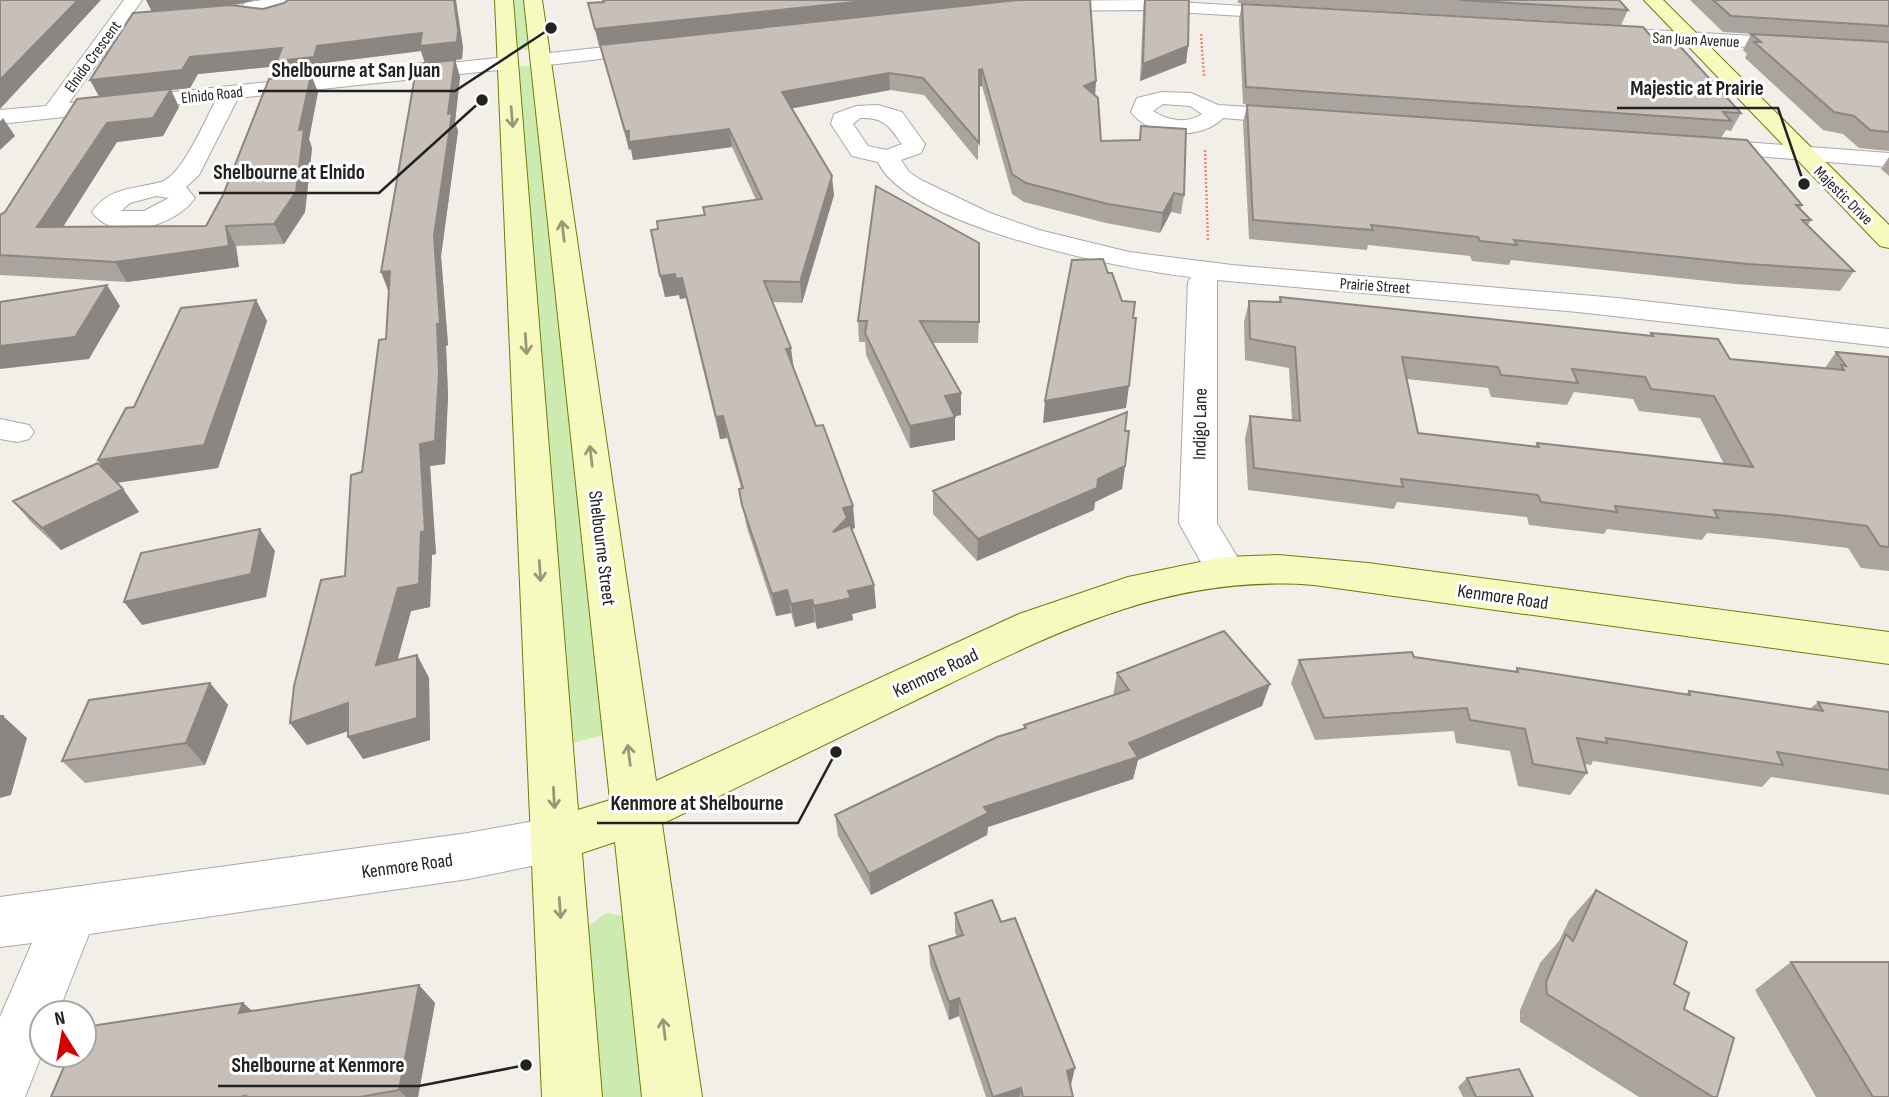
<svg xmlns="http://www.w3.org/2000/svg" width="1889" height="1097" font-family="'Sofia Sans Condensed',sans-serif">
	<rect width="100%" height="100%" fill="#f2efe9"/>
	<path fill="#cdebb0" d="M510,0H527L533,49L513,51Z
		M535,65L612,733L564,745L515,67Z
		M606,913L628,917L654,1097H591L586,928Z"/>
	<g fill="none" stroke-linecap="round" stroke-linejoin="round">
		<defs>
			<path id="street" d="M124,0H142L69,103L507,57L517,63L507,69L238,98L199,175L186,187L195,198C177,225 115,245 92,212C109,187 135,189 161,182C182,176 205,120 216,100L0,124V110L46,106ZM156,196L169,198L144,211H121L130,203Z
				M262,0H293L303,7C290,23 249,31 234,14L245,3ZM281,8L256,12V11Z
				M1146,0L1294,9L1303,14L1294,19L1142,10L1040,11L1031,6L1040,1Z
				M1599,27L1889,44V56L1592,37L1590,33L1592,29Z
				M653,42L663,48L660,52L540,66L530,60L540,54Z
				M1162,92L1191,93L1218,105L1298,110L1309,117L1298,124L1223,118C1201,141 1150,138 1131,112L1137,98ZM1163,104L1190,106L1202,114C1187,124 1168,121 1153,111Z
				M878,105L902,112L925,144L921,153L901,160L909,172L921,180L990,213L1039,230L1129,252L1232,265L1617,298L1889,329V347L1578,312L1217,280V523L1245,570L1239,580L1225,584L1211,580L1179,523L1188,282L1191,277C1124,270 907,226 878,162L852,156L831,124L834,114L856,106ZM860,118C884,117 889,126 902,144L886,150L868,146L853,124Z
				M1704,139L1889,153V167L1696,151L1693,146L1696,141Z
				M0,419L29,425L34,432L29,439L17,442L0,439Z
				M556,817L574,823L581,839L574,855L556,861L468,879L89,934L58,1013H42V1054L25,1097H0V1017L32,943L0,947V897L468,833Z"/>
			<path id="secondary" d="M495,0H513L578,810L610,800L524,0H542L656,781L1019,614L1128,577L1224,557L1278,555L1368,563L1889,632V664L1314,585C1163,573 1045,638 914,701C830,742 746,783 662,824L702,1097H642L615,842L582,853L602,1097H542Z
				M1644,0H1663L1889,225V248L1880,246Z"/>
		</defs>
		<use href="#street" stroke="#a9a9a9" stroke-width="2"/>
		<use href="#secondary" stroke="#707d05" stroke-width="2"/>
		<path stroke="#fa8072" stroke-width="2.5" stroke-dasharray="2 2" stroke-linecap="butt" d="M1201,34L1204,77
			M1205,150L1208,242"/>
		<use href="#street" fill="#fff" fill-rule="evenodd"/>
		<use href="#secondary" fill="#f7fabf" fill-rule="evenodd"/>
	</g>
	<path fill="#aba49e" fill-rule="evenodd" d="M146,0H254L240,4L232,5L463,47L462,59L455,60L460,77L455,122L458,131L441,256L448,345L446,346L448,395L445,464L430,466L436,554L432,555L430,607L411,611L397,660L417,655L429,678L430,740L363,759L348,731L307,745L290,723L345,576L386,339L425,63L421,51L324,63L321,74L311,75L318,92L309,139L312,148L305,212L284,244L236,246L239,267L127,282L0,275V215L5,212L99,97L90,80L152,11ZM279,66L284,77L206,226L63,227L117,142L163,136L179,107L171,90L190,88L198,74Z
		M1090,0L1095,95L1101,141L1139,140L1141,126L1184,195L1181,214L1171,212L1160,233L1106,223L1024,202L1012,194L982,86L979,87L978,161L924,95L890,90L792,108L834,195L802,303L772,302L794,370L855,528L852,529L874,585L876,608L852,614L853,620L817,629L815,622L795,627L791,613L776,616L747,528L739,489L741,488L727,438L720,439L686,298L680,299L679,295L665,297L658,229L704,215L703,207L756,200L732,147L633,160L631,149L629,150L600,45L732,31L599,45L588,3Z
		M1144,0L1188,46L1186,63L1140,81L1143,13Z
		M1238,0H1619L1628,10L1621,25L1238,3Z
		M1690,0H1889V151L1859,148L1843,134L1823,130L1745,58L1747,54L1743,50L1751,34L1867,41L1723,32Z
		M1242,4L1656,42L1741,113L1731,131L1726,130L1721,138L1243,104L1239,19Z
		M1247,105L1802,205L1800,209L1811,220L1808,225L1854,271L1840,291L1736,284L1511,260L1509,265L1472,261L1470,256L1368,245L1367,250L1249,239L1243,122Z
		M1889,157V176L1881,169Z
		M1280,297L1649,336L1651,333L1730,359L1825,368L1836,352L1889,357V571L1861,568L1848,548L1762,538L1707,533L1702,540L1607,529L1604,534L1529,525L1527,517L1397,502L1394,509L1248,490L1245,438L1250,416L1292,420L1289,368L1245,360L1244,322L1249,301L1279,302ZM1407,379L1488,388L1491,397L1567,405L1574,392L1633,399L1639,411L1700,418L1724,464L1537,443L1535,447L1418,433Z
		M256,300L267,321L218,468L117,483L123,489L139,512L61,550L32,523L13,501L104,469L98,460L134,407Z
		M858,321L979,322L978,343H933L961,393V415L955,416V440L910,448L866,355L865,342H859Z
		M1125,431V466L1122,489L1095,502L1094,510L977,561L933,514V491Z
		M1414,657L1515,672L1517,668L1686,694L1689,691L1810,709L1818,702L1889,712V795L1771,777L1762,787L1593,761L1591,765L1584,764L1587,773L1570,795L1518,786L1510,751L1456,743L1454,731L1315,740L1291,683L1299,660Z
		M1117,673L1262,706L1138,760L1133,779L988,827L987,835L871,895L838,836L835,815L1024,729V725L1113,696Z
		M210,683L228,705L205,765L85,783L62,761Z
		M1596,890L1674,984L1684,1009L1713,1097H1639L1520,1022V1010L1540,963L1559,941L1569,920Z
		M955,913L1071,1085L1073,1097H986L959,1016L949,1020L930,965L929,946L957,937L955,932Z
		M1791,962L1889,1097H1816L1755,990Z
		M419,985L435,1003L418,1097H51L243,1003L252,1011Z
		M1467,1078L1533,1097H1463L1458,1087Z"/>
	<path fill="#8b8681" d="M78,0H101L0,109V80Z
		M146,0H254L240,4L152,12Z
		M454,0H456L463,47L462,59L455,60L460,77L455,122L458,131L441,256L448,345L446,346L448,395L445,464L430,466L436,554L432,555L430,607L411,611L390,688L376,665L420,444L434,236L425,63L421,51L324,63L321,74L311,75L318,92L309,139L312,148L305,212L284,244L274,224L299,130L284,78L279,66L198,74L190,88L171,90L179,107L163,136L117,142L50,247L37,227L100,97L90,80L190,57L282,48L317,46Z
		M874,0H1020L599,45L595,29Z
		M1188,46L1186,63L1140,81L1143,64Z
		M982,69V86L978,87L979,70Z
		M889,73L890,90L784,110L782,92Z
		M1096,81L1095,99L1084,86Z
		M3,118L15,136L0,150V121Z
		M729,129L732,147L633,160L631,149L629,150L625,131Z
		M832,176L834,195L802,303L800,282Z
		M1174,193L1171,212L1160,233L1163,213Z
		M226,226L236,246L239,267L127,282L115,262Z
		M390,271L389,293L381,272Z
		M675,274L679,295L665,297L660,276Z
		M682,278L686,298L680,299L676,279Z
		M107,285L120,306L89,359L0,369V346Z
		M256,300L267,321L218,468L114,483L98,460Z
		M791,348L794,370L786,349Z
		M1129,386L1126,408L1043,423L1045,401Z
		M961,393V415L945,418V396Z
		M723,416L727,438L720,439L716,417Z
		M955,417V440L910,448V426Z
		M1125,466L1122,489L1095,502L1094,510L977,561L978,539Z
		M123,489L139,512L61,550L42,528Z
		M853,506L855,528L833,532L843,508Z
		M260,529L275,551L266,597L142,625L124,602Z
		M874,585L876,608L852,614L853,620L817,629L814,606L848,591Z
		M787,590L791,613L776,616L772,594Z
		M812,600L815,622L795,627L791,604Z
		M417,655L429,678L430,740L363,759L348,737Z
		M210,683L228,705L205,765L186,743Z
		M1270,684L1262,706L1138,760L1133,779L988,827L987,835L871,895L869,874L984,807L1129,743Z
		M348,703L363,726L307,745L290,723Z
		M3,716L27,738L11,795L0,798V726Z
		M419,985L435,1003L418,1097H406L399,1090Z
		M959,998V1016L949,1020V1002Z
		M243,1003L264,1021L239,1013Z
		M1075,1068L1071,1085L1063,1088L1067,1071Z
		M1021,1088L1019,1097H995Z"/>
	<path fill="#c7bfb8" stroke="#8b8681" stroke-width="2" fill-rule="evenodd" d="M0,0H78L0,80Z
		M288,0H454L458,30L457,42L420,46L422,33L317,46L314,57L277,61L282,48L190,57L182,70L90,80L133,13L230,5L263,9L284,3Z
		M603,0H874L595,29L588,3L604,2Z
		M1019,0H1090L1096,81L1084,86L1098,98L1101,141L1140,140L1141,126L1186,129L1184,195L1174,193L1163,213L1108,204L1026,183L1012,174L982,69L979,70V143L923,78L889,73L782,92L832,176L800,282L764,281L791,348L786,349L816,426L823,425L853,506L843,508L847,518L833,532L850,525L874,585L848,591L851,598L814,606L812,600L791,604L787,590L772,594L742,505L739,489L743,488L723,416L716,417L682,278L676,279L675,274L660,276L651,230L658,229L657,221L705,215L703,207L762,199L729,129L629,142V131H625L600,45Z
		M1145,0H1189L1188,46L1143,64Z
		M1460,0H1619L1628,10Z
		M1713,0H1889V26L1731,16Z
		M1242,4L1643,27L1656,42L1677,43L1741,113L1723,112L1731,121L1246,87Z
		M1751,34L1889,42V132L1870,130L1854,116L1834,112L1754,42H1761Z
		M455,60L448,114L452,113L434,236L440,324H437L439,373L435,441L420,444L425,531L421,532L419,584L398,588L376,665L417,655V718L348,737V703L290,723L294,686L321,580L345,576L351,475L362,472L379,340L386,339L390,271L381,272L417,64Z
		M311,75L299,130L304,129L296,192L274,224L226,226L229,246L115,262L0,255V215L5,212L77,99L171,89L153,118L107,123L37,227L206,226L223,195L269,79Z
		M1247,105L1747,140L1802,205H1796L1811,220H1802L1854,271L1748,264L1514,240L1517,245L1480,241L1478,237L1371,225L1373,230L1253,220Z
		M876,186L979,243V322L920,321L961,393L945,396L955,417L910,426L865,333L867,321H858Z
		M1103,259L1108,273H1112L1122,301L1135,302L1133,318H1136L1129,386L1045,401L1072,260Z
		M107,285L75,337L0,346V302Z
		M1280,297L1653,336L1651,333L1718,339L1730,359L1844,370L1841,365L1846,366L1836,352L1889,357V547L1880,546L1867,526L1779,515L1714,510L1718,518L1615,506L1617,512L1541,502L1538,495L1401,479L1403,487L1254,468L1250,416L1300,421L1295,347L1250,339L1249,301L1281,302ZM1402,357L1498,367L1501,375L1578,383L1572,369L1645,377L1651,389L1714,396L1753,467L1537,443L1539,447L1418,433Z
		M256,300L204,445L98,460L126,408L134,407L181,308Z
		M1127,412L1125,431H1129L1125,466L1098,479L1097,488L978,539L933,491Z
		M98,463L123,489L42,528L13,501Z
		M260,529L251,574L124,602L141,553Z
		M1224,631L1270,684L1129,743L1138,757L984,807L988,813L869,874L835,815L997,737L1026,728L1024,725L1129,690L1117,673Z
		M1412,652L1414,657L1518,672L1517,668L1690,695L1689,691L1823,711L1818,702L1889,712V770L1777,752L1783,765L1606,738L1607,743L1577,738L1587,773L1533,764L1525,729L1470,720L1467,708L1324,718L1299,660Z
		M210,683L186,743L62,761L89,700Z
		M0,716H3L0,726Z
		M1596,890L1687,942L1674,984L1689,993L1684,1009L1734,1038L1717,1097H1713L1547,994L1546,982L1566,934L1573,941Z
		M992,900L1001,922L1015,918L1075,1068L1067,1071L1073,1097H1023L1021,1088L993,1097L959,998L949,1002L929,946L963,935L955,913Z
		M1791,962H1889V1097H1873Z
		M419,985L399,1090L360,1097H244L245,1096L239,1097H51L69,1055H84V1027L243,1003L239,1013Z
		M1519,1069L1533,1097H1476L1467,1078Z"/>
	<defs><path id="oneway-shaft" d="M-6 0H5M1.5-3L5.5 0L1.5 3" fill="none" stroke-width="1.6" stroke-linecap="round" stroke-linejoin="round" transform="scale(1.75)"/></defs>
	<g stroke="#979978">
		<use href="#oneway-shaft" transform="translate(512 117) rotate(85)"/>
		<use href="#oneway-shaft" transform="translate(563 231) rotate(-97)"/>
		<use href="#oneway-shaft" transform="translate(526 344) rotate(86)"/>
		<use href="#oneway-shaft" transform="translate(591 456) rotate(-97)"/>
		<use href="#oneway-shaft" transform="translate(540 571) rotate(86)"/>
		<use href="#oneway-shaft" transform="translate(629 755) rotate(-97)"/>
		<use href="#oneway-shaft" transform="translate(554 798) rotate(87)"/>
		<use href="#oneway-shaft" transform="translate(560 908) rotate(86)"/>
		<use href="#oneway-shaft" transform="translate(664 1029) rotate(-97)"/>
	</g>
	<g text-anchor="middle" stroke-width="6" stroke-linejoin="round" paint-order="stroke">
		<g font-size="16" fill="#222" stroke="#fff">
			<text transform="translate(1696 39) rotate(3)" y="6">San Juan Avenue</text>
			<text transform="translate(92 56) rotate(-54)" y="6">Elnido Crescent</text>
			<text transform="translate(212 94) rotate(-6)" y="6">Elnido Road</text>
			<text transform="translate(1844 195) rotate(45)" y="6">Majestic Drive</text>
			<text transform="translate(1375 285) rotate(4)" y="6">Prairie Street</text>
		</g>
		<g font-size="19" fill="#222" stroke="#fff">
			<text transform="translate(1199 424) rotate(-89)" y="7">Indigo Lane</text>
			<text transform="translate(603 548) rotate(83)" y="7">Shelbourne Street</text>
			<text transform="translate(1503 596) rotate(8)" y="7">Kenmore Road</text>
			<text transform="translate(935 672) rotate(-25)" y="7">Kenmore Road</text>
			<text transform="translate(407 865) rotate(-8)" y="7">Kenmore Road</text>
		</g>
	</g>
	<path fill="none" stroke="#222" stroke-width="2.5" d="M551 28L455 91H258M1804 184L1778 108H1617M482 100L379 193H199M836 752L798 823H597M526 1065L419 1086H218"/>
	<g fill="#222" stroke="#fff" stroke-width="2.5">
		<circle cx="551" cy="28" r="7"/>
		<circle cx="1804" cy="184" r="7"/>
		<circle cx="482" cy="100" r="7"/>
		<circle cx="836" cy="752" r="7"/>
		<circle cx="526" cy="1065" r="7"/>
	</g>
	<g font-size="21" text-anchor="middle" font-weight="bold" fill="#222" stroke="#fff" stroke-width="6" stroke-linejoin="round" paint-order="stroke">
		<text x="356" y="77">Shelbourne at San Juan</text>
		<text x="1697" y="95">Majestic at Prairie</text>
		<text x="289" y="179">Shelbourne at Elnido</text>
		<text x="697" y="810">Kenmore at Shelbourne</text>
		<text x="318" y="1072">Shelbourne at Kenmore</text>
	</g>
	<g transform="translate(63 1034) rotate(349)"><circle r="33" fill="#ffffff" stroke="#a7a7a7" stroke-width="2"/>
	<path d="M0-5L12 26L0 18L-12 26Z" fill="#d40000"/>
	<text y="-10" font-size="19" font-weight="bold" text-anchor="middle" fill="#222222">N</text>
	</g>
</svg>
